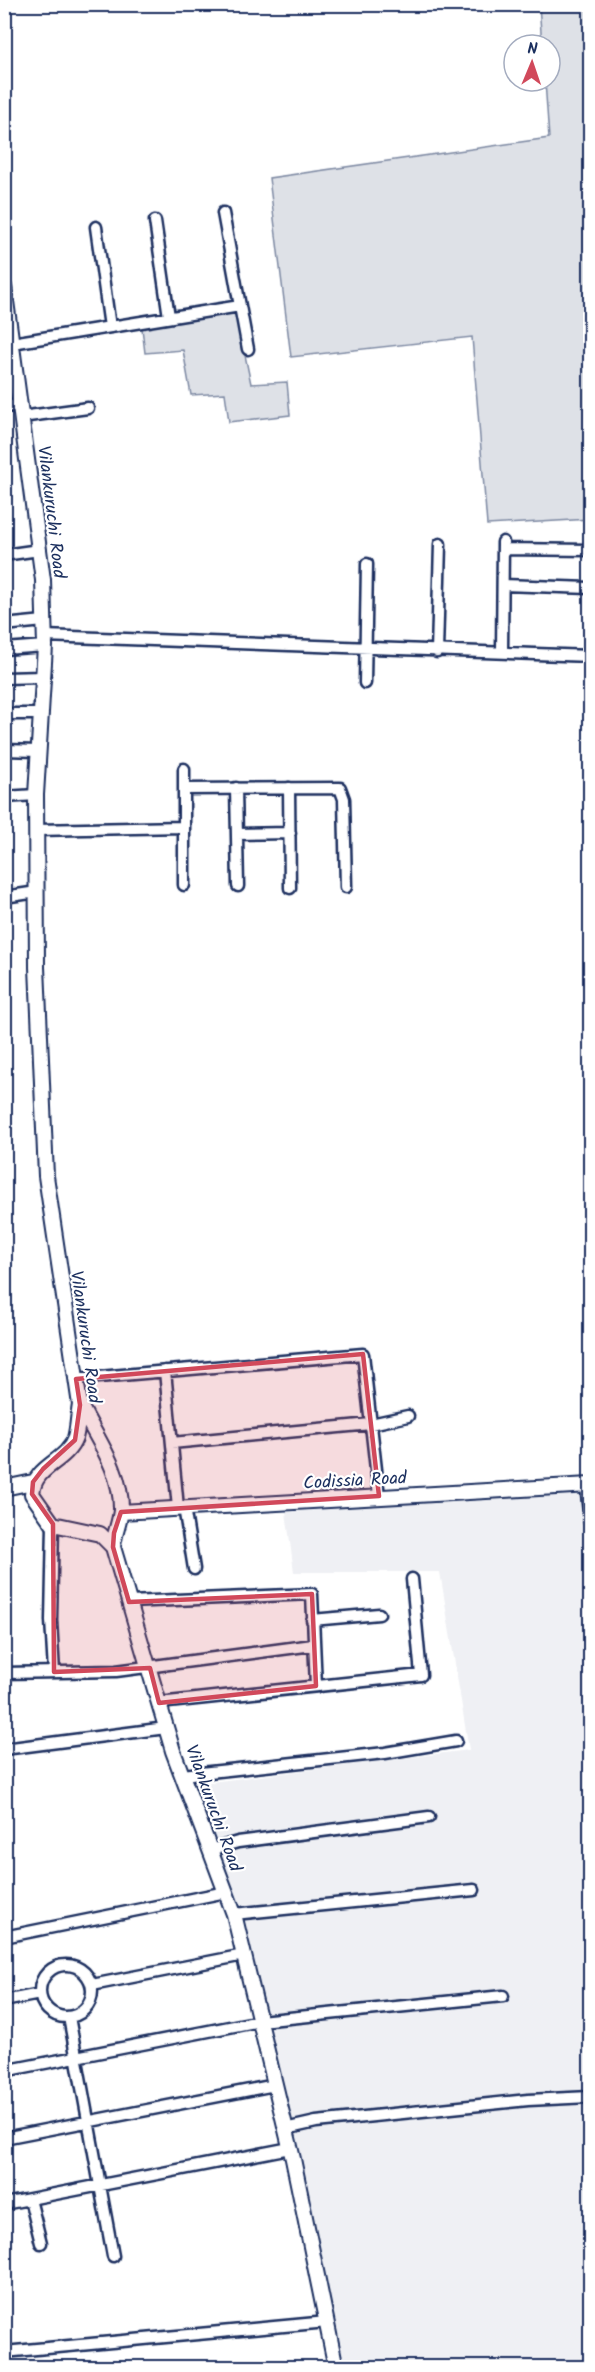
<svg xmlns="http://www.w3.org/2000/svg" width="595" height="2372" font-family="Kalam,sans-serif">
	<rect width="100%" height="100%" fill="#fff"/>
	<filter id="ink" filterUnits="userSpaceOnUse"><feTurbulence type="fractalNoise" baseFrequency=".0167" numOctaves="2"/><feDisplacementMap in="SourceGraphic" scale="12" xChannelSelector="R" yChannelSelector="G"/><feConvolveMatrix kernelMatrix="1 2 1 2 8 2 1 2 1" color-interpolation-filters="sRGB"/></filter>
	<g filter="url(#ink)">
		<path fill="#eff0f4" d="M590,1492V2367H342L243,1928L195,1784L469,1750L440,1572H294L286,1512Z"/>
		<path fill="#dee1e7" stroke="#7c88a2" stroke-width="1.5" d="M539,5H590V519L487,525L472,337L291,357L269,178L549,138L545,81H550V45H542Z
			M236,312L251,384L287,382L290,415L229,422L225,393L191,395L183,350L145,353L142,328Z"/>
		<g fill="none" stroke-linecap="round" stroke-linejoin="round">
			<defs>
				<path id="street" d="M155,221L169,317
					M96,227L110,327
					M240,306L248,349
					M12,343L240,306L223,213
					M4,407L19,405
					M21,417L88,408
					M503,549L590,550
					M4,555L39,550
					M503,585L590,588
					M4,625L44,621
					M44,636L590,656
					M4,649L45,646
					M437,652L440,544
					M502,652L503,542
					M4,678L43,677
					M365,683L367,564
					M4,714H41
					M4,750L38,751
					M236,788L238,886
					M289,788L290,888
					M184,789L340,788L344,799L346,887
					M4,797L36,795
					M36,830L183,827
					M237,834L290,833
					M184,885V769
					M4,897L37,892
					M165,1371L178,1508
					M76,1379L363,1354L379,1496
					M172,1443L371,1424L408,1416
					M586,1485L590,1523
					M184,1507L194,1569
					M53,1524L51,1620L54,1672
					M129,1602L312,1594L316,1686
					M312,1620L379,1614
					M4,1673L116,1671L313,1645
					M159,1703L421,1675L412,1579
					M4,1749L166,1728
					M182,1775L385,1753L456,1741
					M210,1850L238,1842L429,1817
					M234,1914L474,1890
					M4,1937L226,1892
					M40 1991a26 26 0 1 1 52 0a26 26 0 1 1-52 0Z
					M92,1985L244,1955
					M4,2001L40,1994
					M69,2017L113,2256
					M4,2071L260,2021L503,1996
					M285,2129L316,2122L528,2100L590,2097
					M4,2138L275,2085
					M30,2199L41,2243
					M4,2204L290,2148
					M4,2352L327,2322"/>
				<path id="secondary" d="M4,286L43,580L45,646L36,795L37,967L46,1176L80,1405C78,1415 78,1428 75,1438C66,1463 34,1465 32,1494L53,1524L100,1534L113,1547L173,1751L234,1914L293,2159L336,2368
					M80,1405C96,1438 122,1471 121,1510C120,1522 114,1534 113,1547
					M4,1488L33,1482
					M121,1512L590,1485"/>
			</defs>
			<use href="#street" stroke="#1b2f5e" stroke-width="15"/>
			<use href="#secondary" stroke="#1b2f5e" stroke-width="18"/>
			<use href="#street" stroke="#fff" stroke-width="10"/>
			<use href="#secondary" stroke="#fff" stroke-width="14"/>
		</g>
	</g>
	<path fill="#d1495b" fill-opacity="0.2" stroke="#d1495b" stroke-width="4.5" stroke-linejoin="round" d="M363,1354L379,1496L121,1512L114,1533L113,1547L129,1602L312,1594L316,1686L159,1703L150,1668L54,1672L53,1524L32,1494L33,1482L43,1469L75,1440L80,1405L76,1379Z"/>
	<g text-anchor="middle" stroke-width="4.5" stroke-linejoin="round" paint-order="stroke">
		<g font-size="18" fill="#1b2f5e" stroke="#fff">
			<text transform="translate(52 512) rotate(83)" y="6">Vilankuruchi Road</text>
			<text transform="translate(86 1337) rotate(82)" y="6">Vilankuruchi Road</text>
			<text transform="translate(355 1480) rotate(-3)" y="6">Codissia Road</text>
			<text transform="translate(214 1808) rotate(70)" y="6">Vilankuruchi Road</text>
		</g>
	</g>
	<rect width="595" height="2372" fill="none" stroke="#fff" stroke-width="24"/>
	<rect x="12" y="12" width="571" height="2348" fill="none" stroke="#1b2f5e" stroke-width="2" filter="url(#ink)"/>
	<g transform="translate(532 63) rotate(2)"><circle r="28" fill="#ffffff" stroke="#a4acbf" stroke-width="1.5"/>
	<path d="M0-4.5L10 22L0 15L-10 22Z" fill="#d1495b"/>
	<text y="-9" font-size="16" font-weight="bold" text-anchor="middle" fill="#1b2f5e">N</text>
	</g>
</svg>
